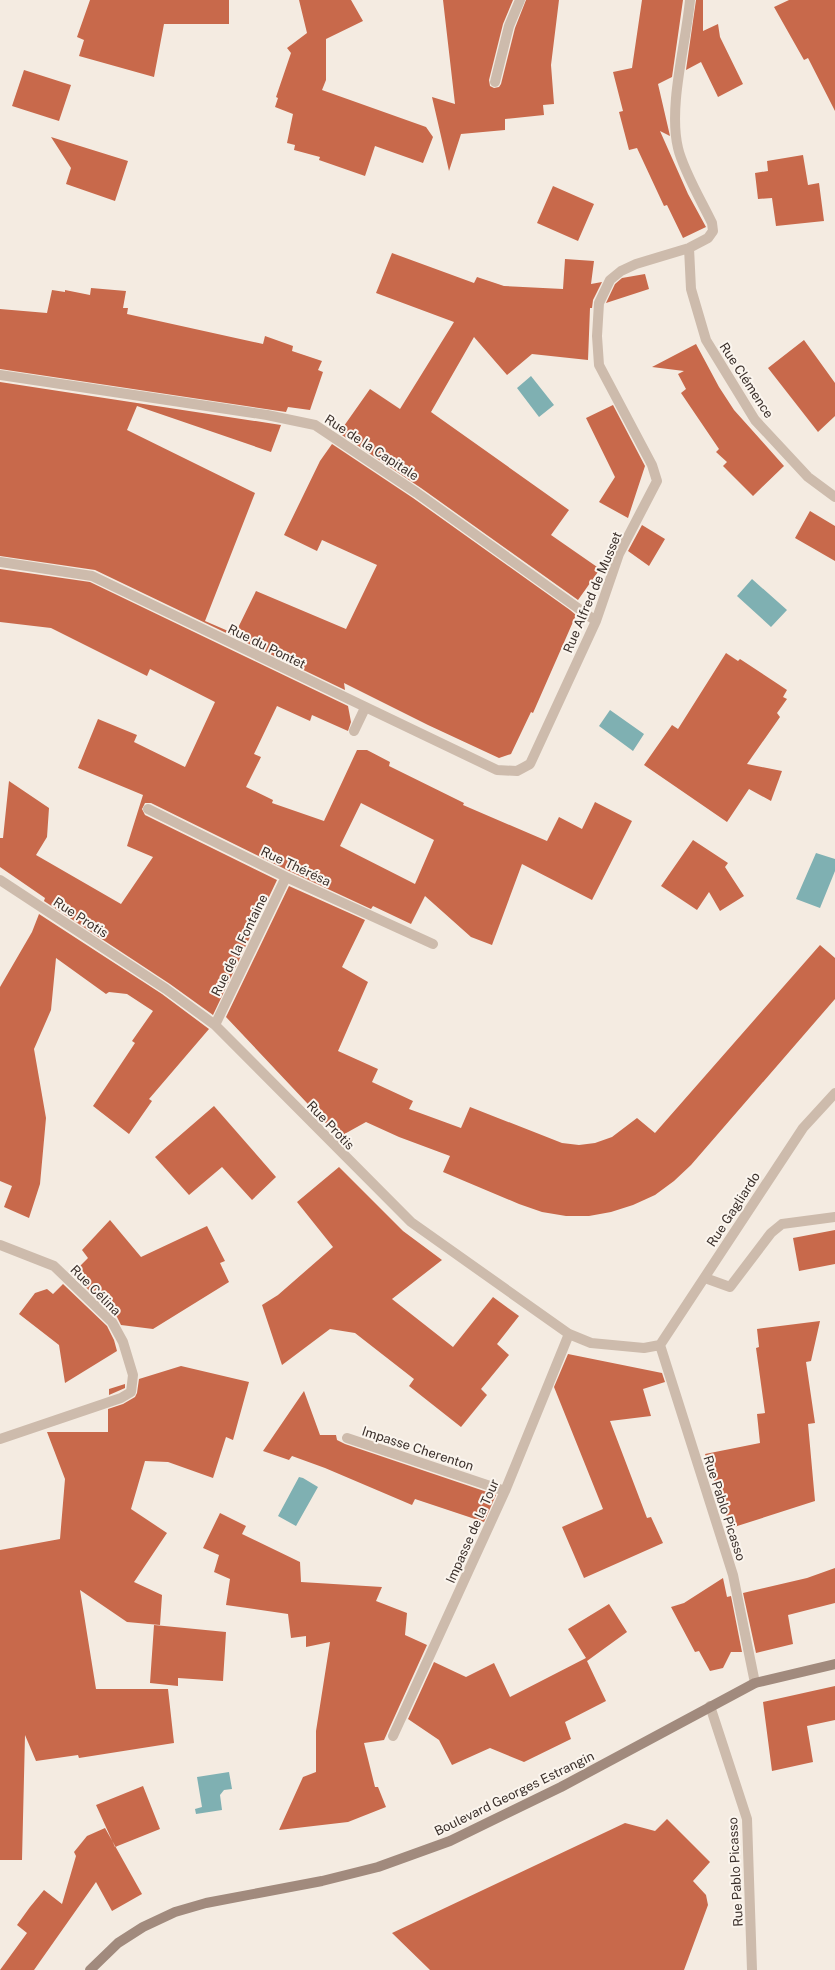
<svg xmlns="http://www.w3.org/2000/svg" width="835" height="1970" font-family="'Public Sans',sans-serif">
	<rect width="100%" height="100%" fill="#f4ebe1"/>
	<path fill="#7fb0b2" d="M531,376L554,405L539,417L517,388Z
		M752,579L787,610L771,627L737,596Z
		M610,710L644,734L633,751L599,726Z
		M816,853L835,859V871L820,908L796,899Z
		M299,1477L303,1478L318,1487L296,1526L278,1516Z
		M229,1772L232,1789L224,1790L220,1795L222,1810L196,1814L195,1809L202,1807L197,1777Z"/>
	<path fill="#c8694b" fill-rule="evenodd" d="M90,0H229V24H164L154,77L79,56L84,40L77,37Z
		M299,0H351L363,21L326,39V80L322,90L426,127L433,137L423,163L375,146L365,176L319,160L320,157L294,150L295,145L287,143L293,114L275,107L278,98L276,97L291,53L287,48L307,33Z
		M443,0H513L503,24L489,80L490,86L494,88L499,87L501,84L515,28L526,0H559L551,65L554,104L543,105L544,115L505,119V130L461,134L449,171L432,97L455,104Z
		M642,0H683L672,77L658,84L670,136L660,131L688,194L706,227L683,238L667,205L664,206L637,148L629,150L619,112L623,111L613,72L632,68Z
		M696,0H703V31L718,24L720,37L743,84L718,97L701,62L686,70Z
		M789,0H835V111L808,58L804,60L774,7Z
		M24,70L71,85L59,121L12,106Z
		M51,137L128,161L115,201L66,184L71,168Z
		M803,155L808,185L819,183L824,221L776,226L772,198L758,199L755,173L768,171L767,161Z
		M553,186L594,204L578,241L537,223Z
		M392,253L474,283L477,277L504,286L563,289L565,259L594,261L591,284L602,282L593,300L592,308H590L588,360L532,354L507,375L474,337L431,412L569,510L551,535L600,569L578,600L421,488L339,433L370,389L400,409L454,322L376,293Z
		M645,274L649,289L606,303L615,284L622,278Z
		M91,288L126,291L123,308H128L127,314L263,344L265,336L293,346L292,351L322,361L318,370L323,372L310,410L288,407L286,412L0,369V309L47,313L52,290L65,292V290L90,295Z
		M804,340L835,383V416L818,432L768,368Z
		M696,344L719,387L734,410L784,466L753,496L723,466L727,462L716,452L719,449L681,393L686,389L678,374L684,371L652,367Z
		M0,382L281,425L271,452L137,406L127,430L255,493L205,621L235,634L256,591L346,629L377,565L322,540L317,551L284,535L320,461L332,444L413,498L570,610L576,615L533,713L531,712L511,754L499,758L428,725L344,683L345,690L95,570L0,556Z
		M613,405L645,466L628,518L599,502L615,477L586,418Z
		M810,511L835,526V561L795,538Z
		M642,525L665,539L649,566L628,551Z
		M0,569L90,582L348,706L351,722L348,731L312,715L310,721L277,706L254,754L261,757L246,787L273,800L272,803L324,821L357,750H367L390,762L389,766L464,803L463,805L547,841L559,817L582,829L595,802L632,821L592,900L522,864L492,945L471,937L425,896L411,924L373,906L371,909L289,871L151,803H145L142,809L145,815L277,880L213,1015L170,984L44,901L45,898L0,867V838H3L9,781L49,808L47,837L36,855L121,904L153,857L127,846L143,795L78,768L98,719L137,735L134,742L185,767L215,702L150,669L147,676L51,628L0,622ZM361,803L434,840L415,884L340,846Z
		M726,653L738,661L740,659L787,690L783,697L787,699L777,713L780,717L747,764L782,771L771,801L749,789L727,822L644,765L672,725L678,729Z
		M693,840L728,863L725,867L744,896L720,911L709,892L697,910L661,886Z
		M289,886L365,920L342,967L368,982L338,1051L378,1069L372,1082L413,1101L409,1109L461,1128L470,1107L562,1143L579,1145L595,1143L612,1137L637,1118L655,1133L820,945L835,958V999L691,1165L674,1181L655,1195L633,1205L611,1212L589,1216H566L542,1212L519,1204L443,1172L450,1156L399,1137L366,1122L339,1137L226,1017Z
		M39,914L162,994L209,1029L149,1099L152,1101L129,1134L93,1106L135,1043L132,1041L153,1011L127,994L109,992L106,994L56,958L51,1010L34,1049L46,1118L40,1184L29,1218L4,1207L12,1186L0,1181V987L32,932Z
		M214,1106L276,1177L252,1200L222,1167L189,1195L155,1157Z
		M339,1167L403,1231L442,1260L392,1299L453,1347L493,1297L519,1316L497,1344L509,1355L481,1389L487,1395L461,1427L409,1386L414,1379L355,1333L330,1329L282,1365L262,1305L278,1295L333,1247L297,1202Z
		M110,1220L141,1257L207,1226L225,1261L220,1263L229,1282L153,1329L121,1325L117,1317L72,1274L88,1258L82,1250Z
		M835,1230V1264L799,1271L793,1238Z
		M63,1284L107,1326L114,1340L117,1351L65,1383L59,1345L19,1314L35,1293L47,1289L53,1294Z
		M820,1321L811,1361L806,1362L815,1423L808,1424L815,1501L731,1528L705,1454L760,1443L757,1414L765,1413L756,1348L759,1347L757,1329Z
		M568,1354L662,1373L665,1382L643,1389L651,1416L610,1421L647,1518L651,1517L663,1543L584,1578L562,1527L603,1509L554,1387Z
		M181,1366L249,1382L233,1440L226,1437L213,1478L168,1462L145,1461L131,1509L167,1533L134,1582L162,1595L160,1625L127,1622L80,1590L96,1689H168L174,1743L79,1758L78,1755L36,1761L25,1735L22,1860H0V1550L60,1539L65,1479L47,1432H108V1409L123,1404L135,1397L137,1393L139,1379Z
		M125,1384V1388L109,1395V1389Z
		M304,1391L320,1435H336L337,1440L345,1444L496,1495L484,1522L415,1499L412,1505L325,1468L292,1456L289,1460L263,1451Z
		M220,1513L246,1526L242,1534L300,1562L301,1582L382,1587L376,1601L407,1613L405,1635L427,1645L384,1740L364,1743L375,1787H378L386,1807L348,1822L279,1830L303,1777L316,1772V1731L330,1642L306,1647V1636L291,1638L288,1614L226,1605L230,1579L214,1572L219,1555L203,1548Z
		M835,1568V1603L788,1615L793,1644L756,1653L743,1593L807,1578Z
		M723,1578L727,1597L731,1596L742,1652H731L723,1668L710,1671L699,1651L695,1652L671,1607L684,1603Z
		M609,1604L627,1632L587,1661L606,1701L565,1722L571,1739L524,1762L490,1748L452,1765L439,1740L408,1719L434,1662L466,1677L494,1663L510,1697L586,1658L568,1629Z
		M154,1625L226,1632L223,1681L178,1678V1686L150,1683Z
		M835,1686V1720L807,1726L813,1762L772,1771L763,1702Z
		M143,1786L160,1829L115,1847L96,1805Z
		M667,1819L710,1862L693,1881L706,1895L708,1905L684,1970H430L392,1933L625,1823L655,1831Z
		M105,1828L142,1894L112,1911L96,1882L34,1970H0L27,1933L17,1925L30,1907L44,1890L62,1904L76,1856L74,1852L87,1836Z"/>
	<g fill="none" stroke-linecap="round" stroke-linejoin="round">
		<path stroke="#cdbbac" stroke-width="10" d="M354,731L365,708
			M705,1278L730,1287L771,1233L782,1224L835,1217"/>
		<path stroke="#cdbbac" stroke-width="10" d="M495,82L509,26L520,0
			M689,248L691,289L706,340L755,420L808,477L835,497
			M0,375L267,415L315,425L417,493L596,621
			M0,562L92,576L497,770L517,771L530,764L596,621L619,554L657,481L652,465L599,365L597,336L599,303L610,280L621,271L636,264L689,248L708,238L713,231L712,223C702,202 683,170 678,148C668,106 686,44 690,0
			M148,809L286,877L433,944
			M0,880L166,989L215,1025L411,1222L569,1334L591,1343L644,1348L660,1345
			M215,1025L286,877
			M0,1245L54,1266L112,1322L123,1342L133,1375L131,1392L121,1398L0,1439
			M660,1345L733,1575L755,1683
			M660,1345L803,1128L835,1093
			M347,1438L505,1491
			M710,1706L747,1819L752,1970
			M393,1736L505,1491L569,1334"/>
		<path stroke="#a18a7d" stroke-width="10" d="M90,1970L118,1943L143,1927L175,1912L206,1903L322,1881L378,1867L450,1841L561,1787L755,1683L835,1664"/>
	</g>
	<g text-anchor="middle" stroke-width="4" stroke-linejoin="round" paint-order="stroke">
		<g font-size="13" fill="#3b302b" stroke="#fbf5ee">
			<text transform="translate(747 380) rotate(57)" y="5">Rue Clémence</text>
			<text transform="translate(372 447) rotate(33)" y="5">Rue de la Capitale</text>
			<text transform="translate(592 592) rotate(-67)" y="5">Rue Alfred de Musset</text>
			<text transform="translate(267 646) rotate(26)" y="5">Rue du Pontet</text>
			<text transform="translate(296 866) rotate(25)" y="5">Rue Thérésa</text>
			<text transform="translate(81 917) rotate(33)" y="5">Rue Protis</text>
			<text transform="translate(239 945) rotate(-64)" y="5">Rue de la Fontaine</text>
			<text transform="translate(331 1125) rotate(46)" y="5">Rue Protis</text>
			<text transform="translate(733 1209) rotate(-57)" y="5">Rue Gagliardo</text>
			<text transform="translate(96 1290) rotate(45)" y="5">Rue Célina</text>
			<text transform="translate(418 1448) rotate(18)" y="5">Impasse Cherenton</text>
			<text transform="translate(725 1508) rotate(72)" y="5">Rue Pablo Picasso</text>
			<text transform="translate(472 1531) rotate(-66)" y="5">Impasse de la Tour</text>
			<text transform="translate(514 1793) rotate(-26)" y="5">Boulevard Georges Estrangin</text>
			<text transform="translate(735 1872) rotate(-93)" y="5">Rue Pablo Picasso</text>
		</g>
	</g>
</svg>
